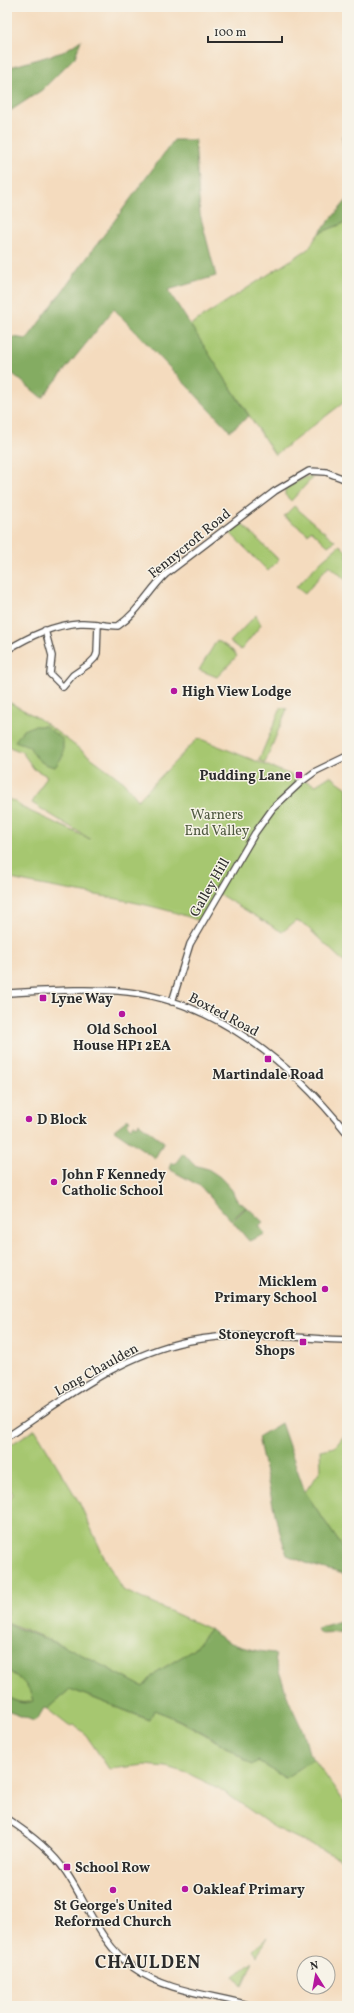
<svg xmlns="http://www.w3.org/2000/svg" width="354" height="2013" font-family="Vollkorn,serif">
	<rect width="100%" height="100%" fill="#f7f3e8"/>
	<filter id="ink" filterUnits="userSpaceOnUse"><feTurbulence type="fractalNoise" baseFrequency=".025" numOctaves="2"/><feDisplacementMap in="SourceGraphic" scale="8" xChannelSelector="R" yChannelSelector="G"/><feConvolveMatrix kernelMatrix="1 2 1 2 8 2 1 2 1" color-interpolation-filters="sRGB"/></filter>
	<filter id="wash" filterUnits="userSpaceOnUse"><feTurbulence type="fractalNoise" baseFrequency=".012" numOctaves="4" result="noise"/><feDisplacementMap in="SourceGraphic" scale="16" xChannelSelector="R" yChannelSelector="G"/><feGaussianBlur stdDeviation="0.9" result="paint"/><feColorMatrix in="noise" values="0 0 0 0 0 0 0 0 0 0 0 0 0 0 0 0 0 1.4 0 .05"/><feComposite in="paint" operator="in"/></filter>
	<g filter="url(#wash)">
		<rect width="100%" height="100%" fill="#f4dbbe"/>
		<path fill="#a6c770" stroke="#68794e" d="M347,222V400L275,455L190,325L308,249L319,233Z
			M306,477H313L291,501L285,495V488Z
			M294,506L335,541L328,546L311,530L308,534L284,516Z
			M239,521L279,560L268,571L230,533Z
			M340,545L347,552V581L329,565L305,594L296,587L322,560Z
			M256,615L261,625L241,650L230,642Z
			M217,640L232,650L237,656L217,677L199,670Z
			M7,701L38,718L124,782L138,800L198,738L316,785L330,776L347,788V965L305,925L296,921L282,932L217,893L200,921C139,898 71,893 7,878V799L14,801L23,808L90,839L32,803L47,776L34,769L22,752L7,746Z
			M281,707L287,709L265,763L259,760Z
			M35,1429L79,1502L103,1555L123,1590L210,1629L193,1650L155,1673L143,1687L69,1648L7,1622V1503L13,1494L7,1485V1447Z
			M347,1432V1554L305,1492L321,1469L320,1450L335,1447Z
			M7,1670C22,1680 28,1683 33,1701C22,1704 17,1702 7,1697Z
			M70,1689L149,1720L154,1710C189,1723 220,1743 251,1764L258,1761L285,1778L314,1759L347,1806V1862L274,1827L220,1789L187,1773L166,1767L145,1765L109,1769L86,1735L74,1725L69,1726L47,1709Z
			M268,1937L257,1956L253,1950Z
			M253,1962L242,1986L234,1976Z"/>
		<path fill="#84ac62" stroke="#586c46" d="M81,40L75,57L42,90L7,113V68L63,52Z
			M342,136H347V168Z
			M174,140H195L200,214L216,276L168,290L249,416L230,431L114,309L42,398L7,369V343L12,337L27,339Z
			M347,200V222L319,233Z
			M33,726H45L63,740V756L55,767C40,764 36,759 29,746L15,741L23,730Z
			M128,1119L130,1120L127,1124L131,1128L134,1124L137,1126L139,1123L164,1142L155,1158L114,1130Z
			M183,1153L194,1165L208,1169L220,1177L232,1190L236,1199L246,1207L231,1220L200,1186L169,1169L171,1162L175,1164Z
			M247,1207L263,1222L259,1226L265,1234L249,1241L232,1221Z
			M281,1423L305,1492L347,1554V1575L311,1565L287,1555L277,1523L258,1437Z
			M347,1619V1632L319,1633L317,1628Z
			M7,1624L69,1648L143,1687L155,1673L193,1650L210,1629C226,1645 252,1651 274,1653L276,1656L275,1657L276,1662L289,1701L303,1731L309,1753L314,1759L285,1778L258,1761L252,1765C222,1743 189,1722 154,1710L150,1720L70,1689L47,1709L44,1708L38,1718L34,1721L7,1711V1697C17,1702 23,1705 33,1701C28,1683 22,1680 7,1670Z"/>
	</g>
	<g filter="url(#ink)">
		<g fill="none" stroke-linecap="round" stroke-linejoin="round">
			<defs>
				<path id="minor" d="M45,630L52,656L50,674L63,687L73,675L89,664L95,658L97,653L98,624
					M7,650C30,636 53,625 80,623C92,622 105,626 118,626C138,613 149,590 166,574L275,491L309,471L326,472L347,480
					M7,993C47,991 88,988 128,992C217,1002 293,1065 347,1133
					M172,1002L190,944L255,833L273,808L301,782L316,771L347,756
					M7,1437C63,1400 121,1354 189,1341C240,1331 295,1338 347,1340
					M7,1819C29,1833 51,1850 66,1872C88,1905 100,1944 134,1968C169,1993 212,1994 252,2006"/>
			</defs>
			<use href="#minor" stroke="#494541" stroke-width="8"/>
			<use href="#minor" stroke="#fff" stroke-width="5.5"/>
		</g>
	</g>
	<g fill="#b5179e" stroke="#f7f3e8" stroke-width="1.5">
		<circle cx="174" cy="691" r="4"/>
		<rect x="295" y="771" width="8" height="8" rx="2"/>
		<rect x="39" y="994" width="8" height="8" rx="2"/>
		<circle cx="122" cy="1014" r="4"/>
		<rect x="264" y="1055" width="8" height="8" rx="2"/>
		<circle cx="29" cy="1119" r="4"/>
		<circle cx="54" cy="1182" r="4"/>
		<circle cx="325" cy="1289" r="4"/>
		<rect x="299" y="1338" width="8" height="8" rx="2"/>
		<rect x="63" y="1863" width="8" height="8" rx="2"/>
		<circle cx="185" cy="1889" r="4"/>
		<circle cx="113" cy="1890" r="4"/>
	</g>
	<g text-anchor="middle" stroke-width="3" stroke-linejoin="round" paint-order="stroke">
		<g font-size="14" fill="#2b2b2b" stroke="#f7f3e8">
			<text transform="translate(189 543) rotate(-39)" y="5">Fennycroft Road</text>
			<text transform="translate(209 887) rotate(-60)" y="5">Galley Hill</text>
			<text transform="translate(224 1014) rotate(28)" y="5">Boxted Road</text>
			<text transform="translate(96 1369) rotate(-29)" y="5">Long Chaulden</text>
		</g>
		<g font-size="14" font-weight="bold" fill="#2b2b2b" stroke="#f7f3e8" text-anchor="start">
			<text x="182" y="696">High View Lodge</text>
			<text x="291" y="780" text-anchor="end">Pudding Lane</text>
			<text x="51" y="1003">Lyne Way</text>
			<text x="122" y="1034" text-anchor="middle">Old School<tspan x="122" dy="16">House HP1 2EA</tspan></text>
			<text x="268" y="1079" text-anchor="middle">Martindale Road</text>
			<text x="37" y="1124">D Block</text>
			<text x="62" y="1179">John F Kennedy<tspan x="62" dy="16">Catholic School</tspan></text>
			<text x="317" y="1286" text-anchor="end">Micklem<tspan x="317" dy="16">Primary School</tspan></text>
			<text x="295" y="1339" text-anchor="end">Stoneycroft<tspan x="295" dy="16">Shops</tspan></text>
			<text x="75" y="1872">School Row</text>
			<text x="193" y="1894">Oakleaf Primary</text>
			<text x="113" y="1910" text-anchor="middle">St George's United<tspan x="113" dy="16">Reformed Church</tspan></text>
		</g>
		<g font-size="14" fill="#505a40" stroke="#f7f3e8">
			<text x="217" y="819">Warners<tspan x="217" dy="16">End Valley</tspan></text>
		</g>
		<g font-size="18" font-weight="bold" letter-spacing="1" fill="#2b2b2b" stroke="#f7f3e8">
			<text x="148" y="1968">CHAULDEN</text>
		</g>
	</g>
	<rect width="354" height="2013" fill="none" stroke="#f7f3e8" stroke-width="24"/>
	<g transform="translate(316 1975) rotate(349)"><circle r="19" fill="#f7f3e8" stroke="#a5a39c"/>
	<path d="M0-3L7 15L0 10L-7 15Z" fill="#b5179e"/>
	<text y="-6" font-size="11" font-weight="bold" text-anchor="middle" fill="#2b2b2b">N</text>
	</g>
	<path d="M208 36v6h74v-6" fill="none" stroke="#2b2b2b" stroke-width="2"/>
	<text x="214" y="36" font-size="12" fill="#2b2b2b" stroke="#f7f3e8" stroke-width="3" paint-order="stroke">100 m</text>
</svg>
